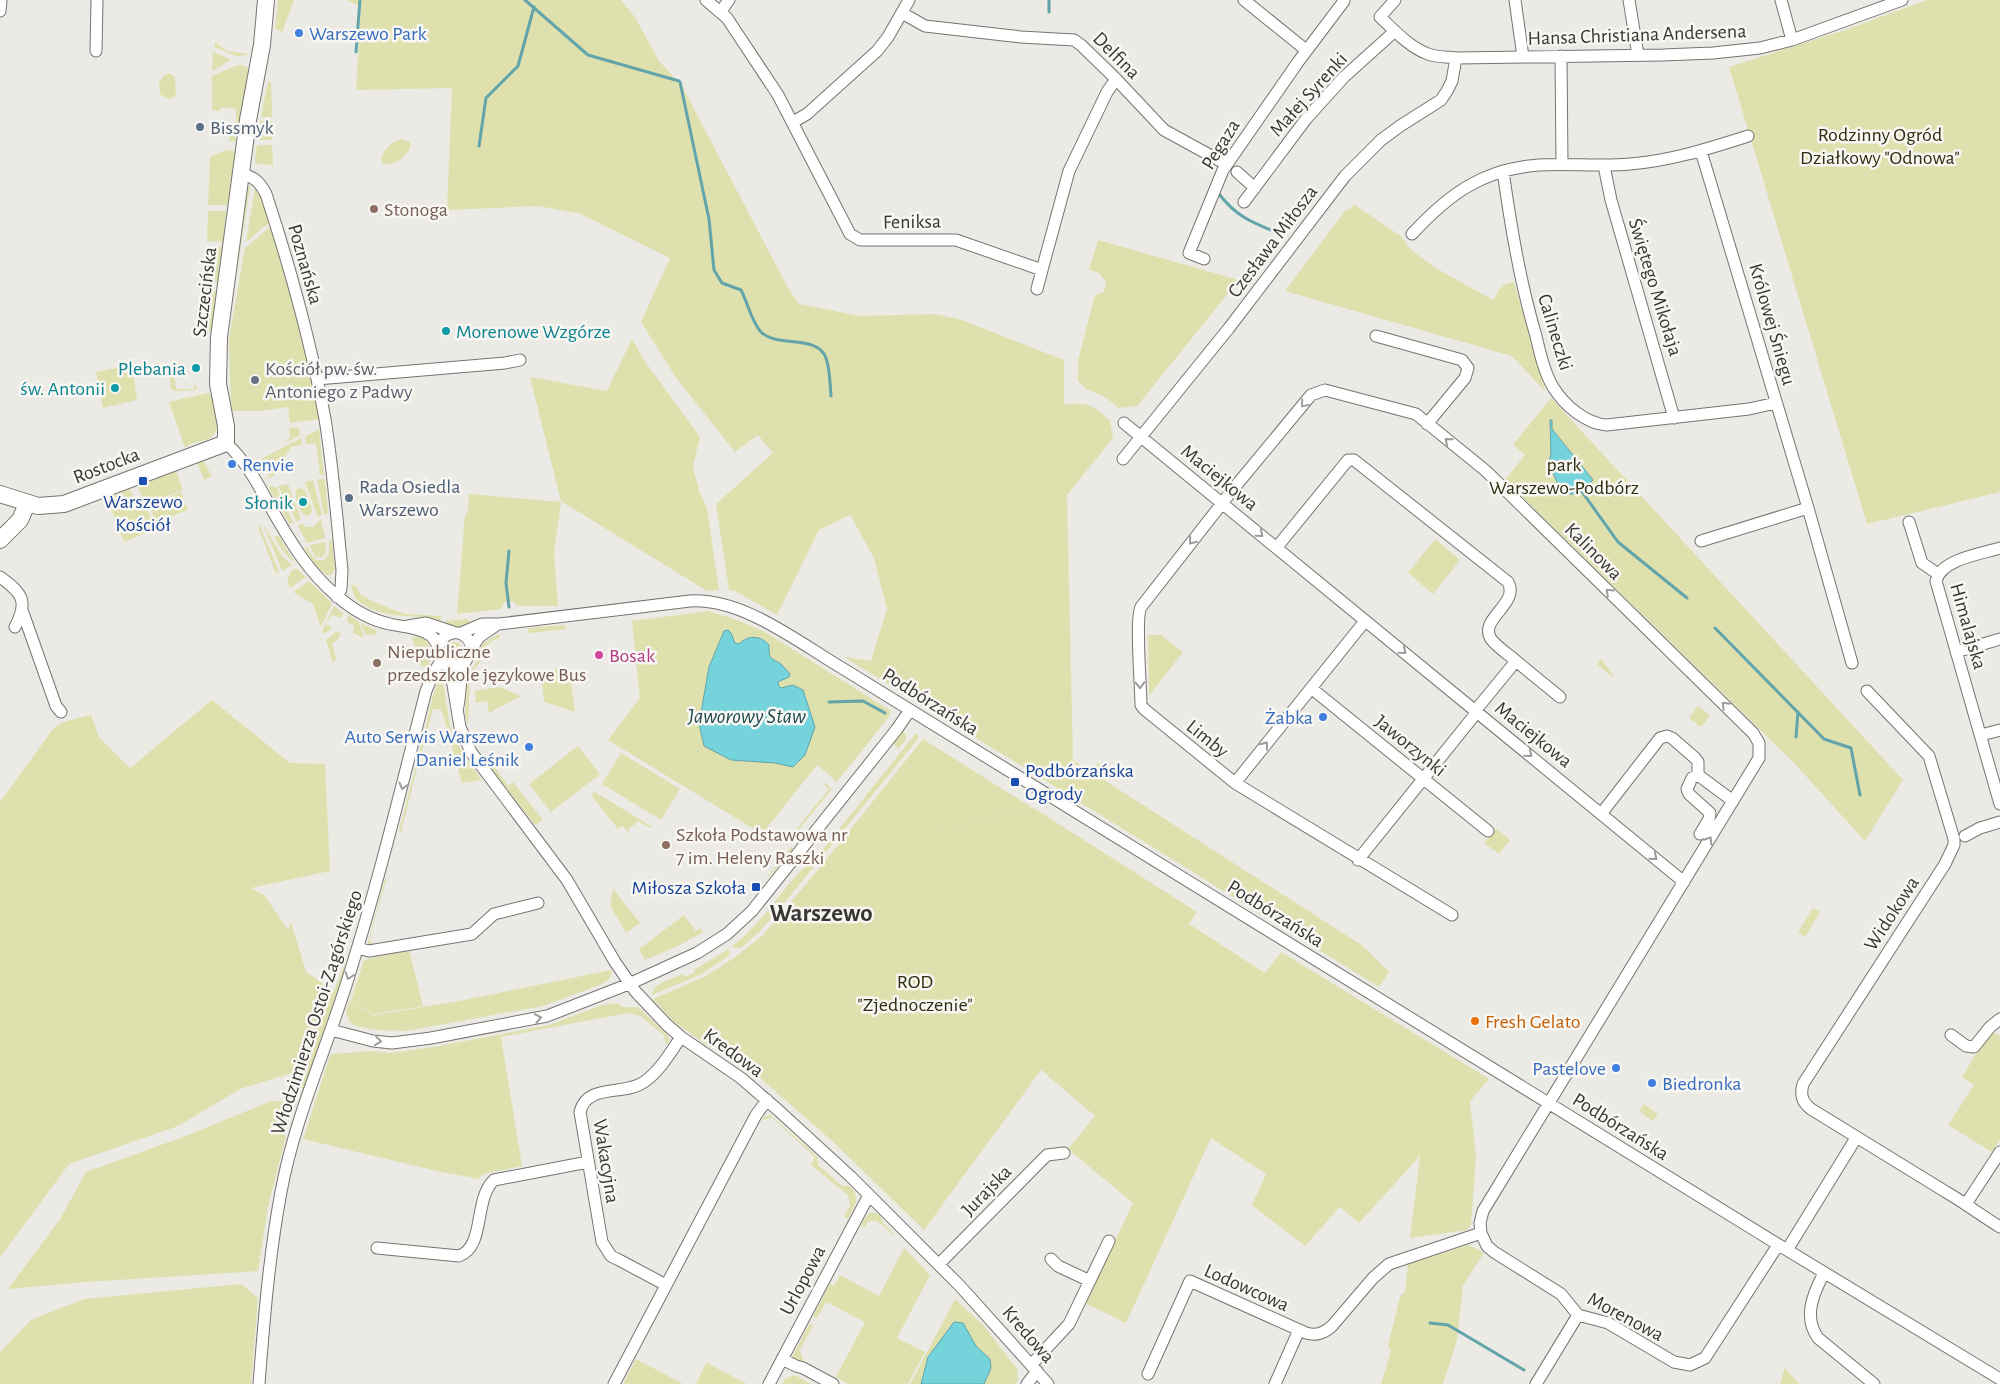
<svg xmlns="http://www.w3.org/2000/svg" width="2000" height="1384" font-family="'Alegreya Sans',sans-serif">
	<rect width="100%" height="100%" fill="#ebeae5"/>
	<path fill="#dee1ae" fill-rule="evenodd" d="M278,0H294L282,32L275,28Z
		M347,0H621L635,17L659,61L682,86L787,286L799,304L860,316L935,314L962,320L1064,360V404C1090,403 1090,404 1110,420L1113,438L1067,495L1073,760L1363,946L1389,972L1379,987L1073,798V780L1072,797L844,657L871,661L887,609L874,558L850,515L819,530L777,615L735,591L729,590L716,504L773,453L758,435L735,452L677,379L641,322L670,258L581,214L539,206L447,210L452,88L356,90L361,7Z
		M1927,0H2000V492L1867,524L1729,67L1845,30Z
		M215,42L227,51L249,54L244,56L241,55L239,57L214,47Z
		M213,52L231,60L212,71Z
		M242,65L249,68L235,142L230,141L229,136L236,135V109L222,107L219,111L212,110V76L235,66Z
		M169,73L175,77L176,94L173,98L167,99L160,94L159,84L163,76Z
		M268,82H271L272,117H261Z
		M260,121H272V140H257Z
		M402,139L410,142V149C403,158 395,166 383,164L381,161C382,150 392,141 402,139Z
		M258,145H272L273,165L257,164L255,162L256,148Z
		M226,150L235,151L228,205H208L210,157Z
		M248,186H250L228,328L225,363L228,398L222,365L245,190Z
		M255,188L261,192L270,222L246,242Z
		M1355,205L1402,237L1410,249L1434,267L1493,300L1502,285L1514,282L1545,391L1512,356L1285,291L1345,211Z
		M208,211H226L223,242L207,241Z
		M271,226L305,347L320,419L290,423L288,407L262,411H231L229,339L245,248Z
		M1098,240L1239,280L1137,406L1119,408L1105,397L1086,389L1078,381V360L1095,295L1104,292L1106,282L1099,273L1089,270Z
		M207,247H222L218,282L207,281Z
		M207,290L216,291L211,331H207Z
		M632,339L644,360L700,437L693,466L699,491L707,508L719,590L707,591L561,501L530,377L607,391Z
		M132,365L137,400L103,408L96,372Z
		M174,372L176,389H194L195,385H197L196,390L176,391L171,389L170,378Z
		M208,393L211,394C215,410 226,435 203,441C196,443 191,442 185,448L169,402Z
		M1551,398L1903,780L1865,841L1794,763L1505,480L1525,455L1513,445Z
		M299,427L300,435L284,443L290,437L289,428Z
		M319,429L324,475H320L316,443L306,444L305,437Z
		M301,438L302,445L291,447L273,477L263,479L270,476L261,459Z
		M203,460L212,476L204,480L197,462Z
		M176,471L183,490L145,505L138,486Z
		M317,479H325L328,513L324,515Z
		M313,480L322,515L318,517L305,482Z
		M288,484L301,519L297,522L278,486Z
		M270,486L276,487L294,523L289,524L269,488Z
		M300,488L305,490L312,509L311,514L307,516C299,513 294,498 296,490Z
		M130,489L138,509L146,506L155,529L124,542L107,498Z
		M181,492L188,510L156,522L149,505Z
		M469,494L561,502L554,552L558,606H517L513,601L504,602L502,609L457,614L465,515L468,512Z
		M321,519L325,538L307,543L298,526L302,523L306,527H313Z
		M263,524L282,556L292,565L282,571Z
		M260,526L279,572L276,574L258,527Z
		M278,535L295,563C285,556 280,547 274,537Z
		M1435,539L1460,560L1433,594L1408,573Z
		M329,540L332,541L335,569L331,575H326L319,569L304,548L307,547C311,553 314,562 323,560L329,554Z
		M324,542H325L326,552L322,557H316L310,547V545Z
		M296,568L306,577L290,588L287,582L291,571Z
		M309,581L332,603L321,627L313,604L293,592Z
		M351,585H355L361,595L376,603L405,614L441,616V619L439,620C409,613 380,621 355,598Z
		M334,606L344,614L340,618L332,615L326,624L332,628L324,634L322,631Z
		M709,611L737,620L765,632L891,711L888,718L836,783L833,778L817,765L762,834L608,740L640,698L632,621ZM724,631L735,643L739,644C748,635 760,635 769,645C769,665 773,656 783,666C786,669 787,674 789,677L778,682V686L781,688H801L803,690L815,727L793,767L775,763L731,760L705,746L699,724L709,667Z
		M348,615L358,621L364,636L361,637L353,633L354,626L347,622Z
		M467,619L473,625L464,629L446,626V621Z
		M360,623L376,630L377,634L366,635Z
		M564,625L567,629L528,633V628Z
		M337,631L341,634L337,640L332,643L336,659L333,663L326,640Z
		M499,634L500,638L493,640L484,648L481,661L470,675L468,725L465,714L468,675L477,661L482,644Z
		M1148,635H1161L1183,652L1149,696Z
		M412,637H422C432,643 433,656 428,667L426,668L420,665Z
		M448 649a7 7 0 1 1 14 0a7 7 0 1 1-14 0Z
		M1601,659L1613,675L1612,677L1597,664Z
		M569,668L575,712L544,702L541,672Z
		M443,682L450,726L453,734L449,735L441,709H433L420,758H418L433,696L438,683Z
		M499,687L521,696L489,713L487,701L476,703L475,691Z
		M212,700L290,763L325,764L330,871L251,888L264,895L288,930L291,922L306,972L334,991L348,955L350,958L306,1089L299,1087L305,1069L240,1089L178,1126L69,1164L0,1257V802L53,729L63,722L91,715L99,737L130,768Z
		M1698,706L1710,716L1701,727L1689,718Z
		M902,731L906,735V740L898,749L893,743Z
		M916,733L918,735V739L777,912L759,932L741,948H734L732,946C767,921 784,881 816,858Z
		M454,739L482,781L481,782L479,780L462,783L450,740Z
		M923,739L1031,807L940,831L1032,807L1197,912L1189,924L1265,973L1281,952L1489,1079L1470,1101L1476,1157L1471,1225L1467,1230L1410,1238L1420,1156L1359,1223L1340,1207L1305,1246L1252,1205L1266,1174L1211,1138L1126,1323L1085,1303L1133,1203L1068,1149L1095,1116L1041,1070L924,1230L830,1139L744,1064L716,1042L711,1048L673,1021L653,999L706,976L734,958L762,936L813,876Z
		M578,746L600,774L551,812L529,784Z
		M621,753L680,789L661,820L602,784Z
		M1098,763L1111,772L1105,781L1092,773Z
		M416,765H418L401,832L399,831Z
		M494,766L508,786L513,782L543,820L535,825L491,768Z
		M825,783L832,789L793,836L787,831V829L793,833L829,789L823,784Z
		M595,792L652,827L650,828L638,821L628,830L632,837L623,826L618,829L591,795Z
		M1496,828L1510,840L1499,854L1484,843Z
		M792,846L793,852L763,882Z
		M387,878L369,940L374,945H367L385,879Z
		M613,889L640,923L626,933L610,905Z
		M1813,908L1820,912L1805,937L1798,932Z
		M684,915L696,931L700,928L703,932L680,945L645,960L639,949Z
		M729,949L730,955L700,975L652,995C653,982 673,979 683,974L685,977L695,972L694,970Z
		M409,950L423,1006L374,1014L351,1001L364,960Z
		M362,959L350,1001L374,1015L459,1001L611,970L612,972L610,978L602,984L543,1006L406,1031L377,1030L355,1026L349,1021L346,1012Z
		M617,1003L623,1007H638L668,1036L669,1041L666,1045L664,1035L640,1016L627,1013L501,1037L522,1166L483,1174L479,1179L441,1172L303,1139L327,1065L330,1055L333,1054L371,1051L392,1053L433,1047L549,1025L602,1005Z
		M1995,1033L2000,1036V1140L1992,1152L1948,1125L1974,1085L1962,1077L1988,1034Z
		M271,1101L294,1102L284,1134L286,1136L268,1207L258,1271L86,1282L8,1289L60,1219L86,1172L183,1137Z
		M1644,1104L1658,1114L1653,1121L1639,1111Z
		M770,1115L817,1156L818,1165L842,1186H849L855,1192L856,1202L848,1219L844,1217L850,1206L848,1195L811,1165L815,1157L772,1118L762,1120L764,1117Z
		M872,1212L880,1215L883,1223L893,1233L892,1234L876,1220L868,1222L865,1227L861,1225L867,1215Z
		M1469,1245L1484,1253L1463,1285L1457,1340L1443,1384H1381L1391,1350L1388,1346L1400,1296L1405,1292L1408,1264Z
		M904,1248L930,1275L897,1338L925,1352L908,1384H848L836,1377L865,1322L826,1302L817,1318L813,1316L830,1284L834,1286L840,1275L879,1296Z
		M241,1284L258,1298L251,1384H0V1352L31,1320L84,1299Z
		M955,1299L984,1326L1017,1369L1018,1381L1015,1384H910Z
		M810,1323L813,1325L800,1350L803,1360L806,1362L803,1364L793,1359L792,1357Z
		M636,1359L683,1384H623Z
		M706,1363H707L747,1384H696Z
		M1785,1368L1799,1384H1780Z
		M795,1375L811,1384H782L785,1379Z"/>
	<path fill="#74d3db" stroke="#62a4aa" d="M1550,420H1552V429L1593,480L1579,494H1562L1549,463L1551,453Z
		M728,630L731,633L735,643L739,644C748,635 760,635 769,645C769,660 770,657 781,664C784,667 787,671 790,674L789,677L778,682L779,686L781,688L793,685L803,690L815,727L805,755L793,767L775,763L731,760L704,746L699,724L709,667L724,631Z
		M954,1322L963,1323L976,1346L990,1359L991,1368L984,1384H921L928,1357Z"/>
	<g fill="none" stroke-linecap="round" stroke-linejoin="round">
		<path stroke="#62a4aa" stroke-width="3" d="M525,0L588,55L679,81
			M1049,0V12
			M356,52L360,0
			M680,82L709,219L714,270L722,283L741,290C748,303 751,321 761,332C777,348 818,334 826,358C830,369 830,384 831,396
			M479,146L486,98L518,66L534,7
			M1219,194C1237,217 1251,222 1278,233
			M1580,489L1618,542L1687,598
			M509,607L506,583L509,551
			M1715,628L1824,739L1851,748L1860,795
			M829,702L863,701L885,713
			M1796,737L1798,712
			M1430,1323L1448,1325L1524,1370"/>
		<defs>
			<path id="street" d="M706,0L727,18L778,95L850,234L860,240H956L1042,270L1069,171L1107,92L1116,79
				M1244,0L1306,50
				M1395,0L1380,17C1394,30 1409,47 1428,54C1436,57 1447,57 1456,58L1663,55L1713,53L1760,48L1792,40L1902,0
				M1515,0L1523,57
				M1629,0L1638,55
				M1781,0L1792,40
				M0,11L1,0
				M721,11L729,0
				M902,13L925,26L1021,37L1074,40L1081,45L1116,79L1164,130L1226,164
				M96,51L97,0
				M1561,56L1562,165
				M793,122L807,114L877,51L888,37L909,0
				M1701,151L1808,508L1852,663
				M1604,166L1611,200L1674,418
				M1503,171C1511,227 1520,282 1536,336C1540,353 1544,372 1553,387C1564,405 1586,424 1607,425L1749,409L1776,403
				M1237,172L1255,188
				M241,173C254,177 260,182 266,194C290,267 311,343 325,419C333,468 337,520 342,570L341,589L337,597
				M1244,202L1306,119L1344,77L1395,31
				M1412,234C1449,194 1483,169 1539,165C1569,163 1600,167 1630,164C1671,161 1710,148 1748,136
				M1204,259L1189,253L1223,170L1298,62L1344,1
				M1037,289L1042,270
				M1376,336L1462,360L1468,368L1465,378L1427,424
				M317,379L505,363L520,360
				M1124,423L1684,882
				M226,443C246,461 258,484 271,508C290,541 308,572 337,596C352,609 370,620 390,624C403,627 419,627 430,635C444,644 437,676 465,662L472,650C470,630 447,626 439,645
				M1123,459L1229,328L1345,176L1381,140L1400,126L1441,100L1447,91L1452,81L1456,58
				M1909,522L1922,563L1938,574
				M1701,541L1808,508
				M1277,547L1348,460H1354L1508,582C1520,604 1478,619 1491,639C1497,647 1508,654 1516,661
				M2000,548C1981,554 1941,559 1936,581L2000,804
				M0,577C22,593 29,601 15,627
				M22,610L56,706L61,712
				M408,626L426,623L453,632
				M461,633L482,624H499L690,601C743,598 798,642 842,668L1787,1250L2000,1379
				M472,648L479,637L498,624
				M1956,652L2000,639
				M446,662L451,673L460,727L471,752L567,880L615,962L635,991L667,1025L681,1037L741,1078L778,1110L851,1177L960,1286L1048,1384
				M1311,688L1488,831
				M1867,691L1929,756L1954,839V845L1945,864L1803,1084C1800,1095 1802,1102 1811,1109L1946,1192C1965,1203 1982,1216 2000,1227
				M458,706C461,692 459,675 465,662
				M1475,711L1516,661L1560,697
				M1981,735L2000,730
				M1698,775L1692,778L1687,789L1689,794L1710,813L1709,819L1700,834
				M1235,783L1365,621
				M1601,814L1660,738L1667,736L1672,738L1695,758L1698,762V775L1733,801
				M1965,836L1980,828L2000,822
				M1358,860L1477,712
				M1452,915L1235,783L1144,709L1141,705C1141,688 1135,618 1141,607L1234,488L1311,395L1325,390L1416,414L1486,471L1753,733L1759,743V758L1483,1211L1480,1223L1481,1233L1487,1246L1494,1252L1561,1294L1578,1315L1608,1323L1674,1362L1690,1365L1705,1358L1778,1245
				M358,948L369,951L472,934L494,914L538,903
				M331,1030L373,1041L392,1043L431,1038L547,1016L629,984L697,953L727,934L752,911L897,729L910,710
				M1951,1035L1966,1046L1974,1047L1990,1027L2000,1019
				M1966,1204L2000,1152
				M377,1248L459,1256C486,1246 473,1200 494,1180L588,1162
				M1787,1250L1856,1138
				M1051,1259L1058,1266L1090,1281
				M939,1264L1047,1155L1064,1153
				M1824,1273C1813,1294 1803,1317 1818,1338L1874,1384
				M666,1285L619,1260L611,1256L602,1242L580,1112C587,1083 624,1096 644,1082C660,1071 670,1053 681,1037
				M782,1359L796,1366L803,1368L833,1384
				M1031,1365L1069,1324L1109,1241
				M1148,1374L1190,1281L1306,1333C1317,1336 1324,1333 1332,1326L1373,1278L1389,1264L1481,1233
				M259,1384C264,1320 269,1256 281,1192C295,1115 329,1044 351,969C380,877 402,784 426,691L433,674L442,659
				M614,1384L756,1115L767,1100
				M769,1384L869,1195
				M1027,1384L1037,1371
				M1275,1384L1299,1330
				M1536,1384L1578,1315"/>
			<path id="secondary" d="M0,494L38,506L64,504L226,443V426L218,384L219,337L248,120L262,45L266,0
				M0,540L20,520L27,504"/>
		</defs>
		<use href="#street" stroke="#757470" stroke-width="13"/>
		<use href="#secondary" stroke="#757470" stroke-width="18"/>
		<use href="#street" stroke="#fff" stroke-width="11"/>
		<use href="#secondary" stroke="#fff" stroke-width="16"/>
	</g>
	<defs><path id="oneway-chevron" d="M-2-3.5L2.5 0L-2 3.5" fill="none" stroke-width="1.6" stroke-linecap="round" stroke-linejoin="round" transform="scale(1.25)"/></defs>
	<g stroke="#9c9b9a">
		<use href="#oneway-chevron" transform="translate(1304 404) rotate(130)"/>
		<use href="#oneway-chevron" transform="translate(1448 441) rotate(-141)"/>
		<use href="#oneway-chevron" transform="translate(1260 534) rotate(39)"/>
		<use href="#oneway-chevron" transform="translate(1192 541) rotate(129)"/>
		<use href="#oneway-chevron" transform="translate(1609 592) rotate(-136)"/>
		<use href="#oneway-chevron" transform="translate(1403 651) rotate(40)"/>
		<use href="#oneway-chevron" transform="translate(1140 685) rotate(88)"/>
		<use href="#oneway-chevron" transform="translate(1725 705) rotate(-135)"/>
		<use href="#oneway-chevron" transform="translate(1265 745) rotate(-51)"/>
		<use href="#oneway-chevron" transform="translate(1529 754) rotate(39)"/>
		<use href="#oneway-chevron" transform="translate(403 786) rotate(105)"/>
		<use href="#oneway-chevron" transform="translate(1709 840) rotate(-58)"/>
		<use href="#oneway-chevron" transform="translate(1654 857) rotate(39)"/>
		<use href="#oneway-chevron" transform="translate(349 976) rotate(108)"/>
		<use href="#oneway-chevron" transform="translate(538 1018) rotate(-11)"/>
		<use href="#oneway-chevron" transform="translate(378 1041) rotate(7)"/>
	</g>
	<g fill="#3f7fe0" stroke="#f8f7f3" stroke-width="2">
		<circle cx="299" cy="33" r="5"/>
		<circle cx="232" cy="464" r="5"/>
		<circle cx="1323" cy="717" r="5"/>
		<circle cx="529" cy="747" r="5"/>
		<circle cx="1616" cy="1068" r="5"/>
		<circle cx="1652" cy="1083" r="5"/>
	</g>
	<g fill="#5c6f8a" stroke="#f8f7f3" stroke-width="2">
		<circle cx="200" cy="127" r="5"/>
		<circle cx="349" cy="498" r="5"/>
	</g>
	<g fill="#8d6e63" stroke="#f8f7f3" stroke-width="2">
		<circle cx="374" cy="209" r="5"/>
		<circle cx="377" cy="663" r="5"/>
		<circle cx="666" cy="845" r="5"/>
	</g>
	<g fill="#0f9aa8" stroke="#f8f7f3" stroke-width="2">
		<circle cx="446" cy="331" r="5"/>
		<circle cx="196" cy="368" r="5"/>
		<circle cx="115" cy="388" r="5"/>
		<circle cx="303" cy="502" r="5"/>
	</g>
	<circle fill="#6b7280" stroke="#f8f7f3" stroke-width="2" cx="255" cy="380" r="5"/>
	<g fill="#1a4fb4" stroke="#f8f7f3" stroke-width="2">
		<rect x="138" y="476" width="10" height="10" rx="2.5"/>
		<rect x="1010" y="777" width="10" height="10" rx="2.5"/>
		<rect x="751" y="882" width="10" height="10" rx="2.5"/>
	</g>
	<circle fill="#d1479c" stroke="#f8f7f3" stroke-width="2" cx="599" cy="655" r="5"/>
	<circle fill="#e8710a" stroke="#f8f7f3" stroke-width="2" cx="1475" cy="1021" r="5"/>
	<g text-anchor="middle" stroke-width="5" stroke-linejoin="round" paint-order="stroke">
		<g font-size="20" fill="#366cbe" stroke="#f8f7f3" text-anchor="start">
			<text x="309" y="40">Warszewo Park</text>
			<text x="242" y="471">Renvie</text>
			<text x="1313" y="724" text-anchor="end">Żabka</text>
			<text x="519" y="743" text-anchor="end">Auto Serwis Warszewo<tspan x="519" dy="23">Daniel Leśnik</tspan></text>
			<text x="1606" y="1075" text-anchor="end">Pastelove</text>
			<text x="1662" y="1090">Biedronka</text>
		</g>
		<g font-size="20" fill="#383736" stroke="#f8f7f3">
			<text transform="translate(1637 34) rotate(-2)" y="7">Hansa Christiana Andersena</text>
			<text transform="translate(1117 55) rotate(45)" y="7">Delfina</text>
			<text transform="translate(1308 94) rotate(-48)" y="7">Małej Syrenki</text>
			<text transform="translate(1220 144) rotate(-58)" y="7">Pegaza</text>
			<text transform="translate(912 221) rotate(-1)" y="7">Feniksa</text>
			<text transform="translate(1272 241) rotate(-53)" y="7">Czesława Miłosza</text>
			<text transform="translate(306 264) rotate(74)" y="7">Poznańska</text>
			<text transform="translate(1656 287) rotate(73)" y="7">Świętego Mikołaja</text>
			<text transform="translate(204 292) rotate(-83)" y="7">Szczecińska</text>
			<text transform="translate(1773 324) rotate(74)" y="7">Królowej Śniegu</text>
			<text transform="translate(1556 332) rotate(73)" y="7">Calineczki</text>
			<text transform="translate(106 465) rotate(-21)" y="7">Rostocka</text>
			<text transform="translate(1220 477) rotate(39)" y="7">Maciejkowa</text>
			<text transform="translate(1594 551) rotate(45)" y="7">Kalinowa</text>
			<text transform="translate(1969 626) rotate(74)" y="7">Himalajska</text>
			<text transform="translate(931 701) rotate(32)" y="7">Podbórzańska</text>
			<text transform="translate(1534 734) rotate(39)" y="7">Maciejkowa</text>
			<text transform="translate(1208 738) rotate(39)" y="7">Limby</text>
			<text transform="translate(1411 745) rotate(39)" y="7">Jaworzynki</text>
			<text transform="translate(1276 913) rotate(32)" y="7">Podbórzańska</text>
			<text transform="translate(1891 913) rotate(-57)" y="7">Widokowa</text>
			<text transform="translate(316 1012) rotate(-72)" y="7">Włodzimierza Ostoi-Zagórskiego</text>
			<text transform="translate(734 1052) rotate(36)" y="7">Kredowa</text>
			<text transform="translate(1621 1126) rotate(32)" y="7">Podbórzańska</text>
			<text transform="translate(607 1161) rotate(81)" y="7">Wakacyjna</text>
			<text transform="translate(986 1190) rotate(-46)" y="7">Jurajska</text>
			<text transform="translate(802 1280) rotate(-62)" y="7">Urlopowa</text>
			<text transform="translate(1247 1287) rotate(24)" y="7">Lodowcowa</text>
			<text transform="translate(1626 1316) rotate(28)" y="7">Morenowa</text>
			<text transform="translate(1029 1334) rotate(49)" y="7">Kredowa</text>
		</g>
		<g font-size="20" fill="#4e5e75" stroke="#f8f7f3" text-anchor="start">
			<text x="210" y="134">Bissmyk</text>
			<text x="359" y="493">Rada Osiedla<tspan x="359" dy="23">Warszewo</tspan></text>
		</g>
		<g font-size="20" fill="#2d2e0f" stroke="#f8f7f3">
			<text x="1880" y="141">Rodzinny Ogród<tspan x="1880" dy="23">Działkowy "Odnowa"</tspan></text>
			<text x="1564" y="471">park<tspan x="1564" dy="23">Warszewo-Podbórz</tspan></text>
			<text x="915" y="988">ROD<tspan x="915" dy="23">"Zjednoczenie"</tspan></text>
		</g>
		<g font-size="20" fill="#785e54" stroke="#f8f7f3" text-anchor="start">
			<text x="384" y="216">Stonoga</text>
			<text x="387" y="658">Niepubliczne<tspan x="387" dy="23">przedszkole językowe Bus</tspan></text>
			<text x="676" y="841">Szkoła Podstawowa nr<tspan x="676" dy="23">7 im. Heleny Raszki</tspan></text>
		</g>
		<g font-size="20" fill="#0d838f" stroke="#f8f7f3" text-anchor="end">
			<text x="456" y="338" text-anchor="start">Morenowe Wzgórze</text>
			<text x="186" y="375">Plebania</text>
			<text x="105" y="395">św. Antonii</text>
			<text x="293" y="509">Słonik</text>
		</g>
		<g font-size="20" fill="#5b616d" stroke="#f8f7f3" text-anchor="start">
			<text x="265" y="375">Kościół pw. św.<tspan x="265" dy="23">Antoniego z Padwy</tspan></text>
		</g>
		<g font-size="20" fill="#164399" stroke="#f8f7f3">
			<text x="143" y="508">Warszewo<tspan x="143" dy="23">Kościół</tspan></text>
			<text x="1025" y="777" text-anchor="start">Podbórzańska<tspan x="1025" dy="23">Ogrody</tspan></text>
			<text x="746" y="894" text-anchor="end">Miłosza Szkoła</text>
		</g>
		<g font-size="20" fill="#b23c85" stroke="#f8f7f3" text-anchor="start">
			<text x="609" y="662">Bosak</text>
		</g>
		<g font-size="20" fill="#c56008" stroke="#f8f7f3" text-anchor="start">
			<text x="1485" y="1028">Fresh Gelato</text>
		</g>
		<g font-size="21" font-style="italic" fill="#204c50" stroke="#f8f7f3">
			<text x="747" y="723">Jaworowy Staw</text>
		</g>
		<g font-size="25" font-weight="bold" fill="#383736" stroke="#f8f7f3">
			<text x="821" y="921">Warszewo</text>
		</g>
	</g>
</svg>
